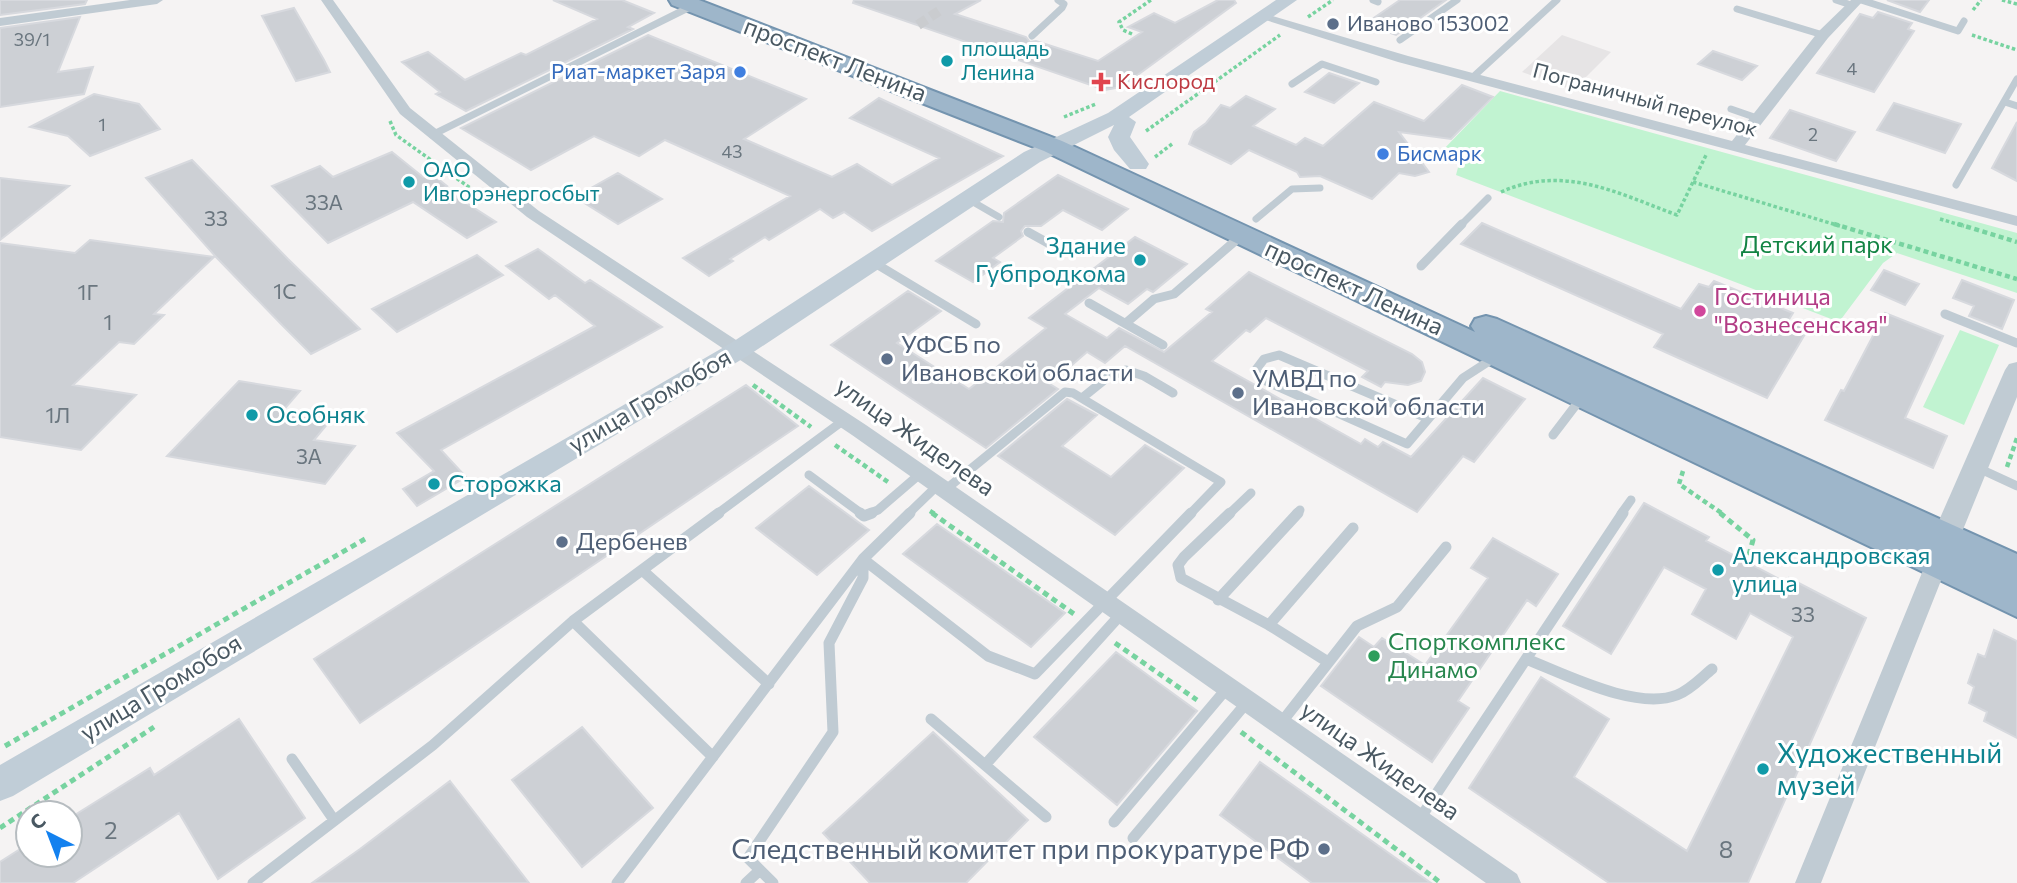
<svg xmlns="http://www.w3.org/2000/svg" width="2017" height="883" font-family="Commissioner,sans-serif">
	<rect width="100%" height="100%" fill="#f5f3f3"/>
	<path fill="#e6e4e5" d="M1562,35L1611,52L1573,90L1522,72Z"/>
	<path fill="#c1f3d1" d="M1500,91L2017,233V293L1897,253L1883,263L1839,322L1456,175L1460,160L1441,152Z
		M1960,330L1999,345L1964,425L1923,407Z"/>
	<path fill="#cdd0d5" stroke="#d7d9de" stroke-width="2" d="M0,0H87L85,4L0,15Z
		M553,0H622L654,13L628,27L633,29L466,111L436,94L440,92L402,62L428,52L465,80L521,53L526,55L597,19Z
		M854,0H981L955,14L1026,37L1030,42L1036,41L1098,61L1142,32L1128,27L1154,13L1175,23L1218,0H1234L1236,3L1121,87L1105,90L853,3Z
		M1400,0H1446L1396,35L1365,24Z
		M1887,0H1929L1920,12Z
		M294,8L324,60L330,72L296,81L262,16Z
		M1878,12L1912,23L1908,29L1914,31L1874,92L1817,73L1860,14L1873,18Z
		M80,17L58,72L93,67L84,94L0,107V28Z
		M648,35L806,99L744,139L832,177L857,164L892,185L939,158L850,118L879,98L1003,156L872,231L844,212L833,218L820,209L769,240L765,237L730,259L733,261L709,276L683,258L790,196L665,140L639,156L594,136L531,170L461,128Z
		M1713,51L1757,66L1742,80L1698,64Z
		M1329,73L1359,83L1334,103L1305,92Z
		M1462,85L1493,97L1451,139L1399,132L1429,172L1415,176L1399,173L1372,199L1320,176L1300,177L1297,172L1249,150L1231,164L1189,144L1194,132L1206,123L1221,105L1230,108L1246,96L1275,109L1253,126L1296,145L1305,138L1323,146L1374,102L1424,121Z
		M94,94L139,104L160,129L90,156L68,136L30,127Z
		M1894,103L1961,124L1945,153L1877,130Z
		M1790,110L1855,132L1836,161L1770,138Z
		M2017,122V181L1992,168Z
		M392,152L423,177L432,174L447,186L443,188L496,222L467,238L413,202L328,243L272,186L320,166L333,177Z
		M192,160L288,259L360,329L311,354L283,326L216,257L146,178Z
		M618,173L662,199L618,224L575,197Z
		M1058,175L1128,209L1102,230L1063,210L1041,226H1025L1021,231L1023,236L993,258L1000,262L973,282L936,261L993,221L1003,222L1004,213Z
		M0,178L69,186L0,240Z
		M1482,223L1681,309L1699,284L1709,287L1714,281L1793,313L1788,321L1808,329L1767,398L1654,347L1663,334L1461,244Z
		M1135,237L1187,264L1153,292L1147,289L1128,304L1099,288L1065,314L1107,338L1119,328L1164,352L1212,312L1206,309L1249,272L1412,354L1422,362L1425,372L1421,381L1408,385L1385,382L1381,387L1362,377L1368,371L1266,318L1250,332L1246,330L1212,361L1361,444L1365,439L1378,447L1383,442L1411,457L1483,378L1525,399L1474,462L1463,456L1417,512L1125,346L1105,363L1087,352L1050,384L1058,389L986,448L831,345L908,291L941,311L897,343L969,389L1046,328L1029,318Z
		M90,240L214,257L154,314L164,315L134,344L119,342L73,385L136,395L81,450L0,437V243L75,253Z
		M538,249L585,283L590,280L662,327L441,450L466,477L417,506L403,489L434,471L397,433L595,326L555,295L549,299L506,266Z
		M477,255L503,275L397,332L372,309Z
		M1884,270L1919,284L1905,305L1871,290Z
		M1962,280L2014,300L2002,329L1969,316L1974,306L1953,298Z
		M1885,313L1943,336L1905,418L1947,436L1933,468L1825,420L1841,390L1844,391Z
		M239,381L300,391L280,414L329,422L314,440L355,446L325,484L167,456Z
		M746,385L798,426L360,723L314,659Z
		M1067,399L1097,415L1062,446L1111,477L1145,445L1184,468L1115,535L998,456Z
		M809,486L869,530L817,575L756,528Z
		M1644,503L1709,537L1706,541L1787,583L1789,578L1866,618L1748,883H1609L1469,788L1541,677L1609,719L1574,777L1687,851L1793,637L1750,613L1736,639L1692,614L1706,589L1664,567L1611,654L1563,626Z
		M937,524L1065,613L1031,647L903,554Z
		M1493,538L1558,574L1536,606L1527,600L1458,701L1469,708L1432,762L1321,686L1359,637L1374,647L1382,638L1425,665L1488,578L1471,568Z
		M1994,630L2017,641V738L1984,721L1987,712L1969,703L1974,687L1968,683L1978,654L1985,657Z
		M1116,652L1197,711L1117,805L1034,737Z
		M239,719L305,818L218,879L179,813L73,883H0V862L28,844V855H70V818L150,768L154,775Z
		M582,727L653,808L582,867L512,780Z
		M933,732L1028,820L966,883H870L823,833Z
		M1260,762L1431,883H1312L1220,815Z
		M450,781L529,883H312L360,849Z"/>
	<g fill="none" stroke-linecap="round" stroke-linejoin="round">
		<path stroke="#cacccf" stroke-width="10" stroke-dasharray="10 5" stroke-linecap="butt" d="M918,25L942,9"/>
		<defs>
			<path id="trunk" d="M669,0H699L1062,141L1475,332L1471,326L1475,319L1486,316L1497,319L2017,554V617L1044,151L672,5Z"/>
		</defs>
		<use href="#trunk" stroke="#7494af" stroke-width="4"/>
		<path stroke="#77d3a0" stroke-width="3.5" stroke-dasharray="3.5 2.5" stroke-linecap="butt" d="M2002,0L2017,4
			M1973,10L1981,0
			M1308,17L1333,0
			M1132,34L1123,30L1119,22L1151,0
			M1972,35L2017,50
			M1064,117L1096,104
			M390,121L396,135L473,190
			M1146,131L1280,35
			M1155,157L1172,144
			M1693,182L1840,226
			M1501,192C1564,164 1617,193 1677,215L1707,153
			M1940,219L1964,226"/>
		<path stroke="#77d3a0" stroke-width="4.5" stroke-dasharray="5 3.5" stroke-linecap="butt" d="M1834,224L2017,279
			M1958,224L2017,242
			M753,385L811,427
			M835,445L888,482
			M2007,467L2017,438
			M1683,471L1679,484L1723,514
			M930,511L935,514"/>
		<path stroke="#77d3a0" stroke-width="5" stroke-dasharray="6 4.5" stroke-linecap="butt" d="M932,513L1074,614
			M1720,513L1753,540L1747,562
			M1115,643L1197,700
			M1241,732L1441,883
			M5,746L365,539
			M0,828L154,727"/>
		<path stroke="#c0cbd3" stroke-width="7" d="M1373,0L1378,2
			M1836,0L1851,5
			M1861,0L1958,31L1964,21
			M1737,9L1823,35
			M1032,36L1062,8L1064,4L1058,0
			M1400,40L1457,0
			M1474,76L1557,0
			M1292,84L1322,64L1376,82
			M2005,102L2017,106
			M1731,109L1757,118
			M432,135L694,5
			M1956,185L2017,79
			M968,199L999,217
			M1256,219L1292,189L1320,188
			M1460,226L1488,198"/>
		<path stroke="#c0cbd3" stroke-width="9" d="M1028,232L1057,248
			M873,262L976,324
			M1421,266L1462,224
			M1089,303L1163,345
			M1945,314L2017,343
			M1126,323L1154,299L1174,294L1242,235
			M1082,398L1108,377L1126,370L1144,376L1173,393
			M1427,418L1279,355L1264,359L1255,371L1261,379L1407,444L1463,378L1497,356
			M1553,435L1582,397
			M1976,467L2017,486
			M809,475L862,514
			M945,490L1065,392L1073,393L1221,482L1190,514
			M717,514L844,420
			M868,514L878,510L921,473
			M908,514L938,485
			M1229,514L1251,493
			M1296,514L1300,510
			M1621,514L1631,500"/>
		<path stroke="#c0cbd3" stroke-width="11" d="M860,513L864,516L872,513
			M1230,513L1184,557L1178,565L1181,578L1269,625L1328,662
			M642,570L769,684
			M1218,600L1298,513
			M573,621L713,757
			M1269,625L1353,528
			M1526,659C1565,674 1636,711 1677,695C1690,690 1701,678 1712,669
			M931,719L1046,817
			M1281,723L1357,626L1397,607L1446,547
			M292,759L334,820
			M985,765L1122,613
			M1419,820L1623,513
			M1114,822L1228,687
			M1133,838L1248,701
			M253,883L433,745L573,621L719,513
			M617,883L863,559L910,513
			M746,883L760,870
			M773,883L748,858L833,732L829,643L863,578V559L988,656L1035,674L1191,513"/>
		<path fill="#c0cbd3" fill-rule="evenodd" d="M130,0H163L157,4L0,26V18Z
			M321,0H333L410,108L539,211L866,425L1517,874L1521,883H1486L852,435L527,217L400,114Z
			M1851,0H1864L1828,38L1745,145L2017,216V226L1398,62L1256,17L1262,13L1266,14L1408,56L1732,141L1818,32Z
			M1937,554L1944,557L1948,563L1821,883H1795L1926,563L1930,557Z"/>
		<path fill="#c0cbd3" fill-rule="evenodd" d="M2017,362V397L1949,564L1940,567L1931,564L1927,556L1937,525L2005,370L2009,364Z"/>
		<path fill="#c0cdd7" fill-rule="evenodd" d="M1276,0H1297L1129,117L1136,122L1130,137L1149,164L1146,169H1130L1114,150L1108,137L1114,125L1040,162L749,355L13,796L0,801V765L731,343L1024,152L1108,113Z"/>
		<use href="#trunk" fill="#9eb6ca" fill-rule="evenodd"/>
	</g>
	<g fill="#5c6f8a" stroke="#fff" stroke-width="2.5">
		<circle cx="1333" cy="24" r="7"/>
		<circle cx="887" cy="359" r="7"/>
		<circle cx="1238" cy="393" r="7"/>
		<circle cx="562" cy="542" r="7"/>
		<circle cx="1324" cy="849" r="7"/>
	</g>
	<g fill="#0f9aa8" stroke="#fff" stroke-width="2.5">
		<circle cx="947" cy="61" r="7"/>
		<circle cx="409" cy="182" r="7"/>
		<circle cx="1140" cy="260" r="7"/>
		<circle cx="252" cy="415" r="7"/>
		<circle cx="434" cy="484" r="7"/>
		<circle cx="1718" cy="570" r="7"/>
		<circle cx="1763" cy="769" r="7"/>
	</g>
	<g fill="#3f7fe0" stroke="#fff" stroke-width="2.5">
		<circle cx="740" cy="72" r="7"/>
		<circle cx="1383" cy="154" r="7"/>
	</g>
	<path fill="#e0444e" stroke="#fff" stroke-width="2.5" d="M1097.5 71.5h7v7h7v7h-7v7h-7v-7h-7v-7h7z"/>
	<circle fill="#d1479c" stroke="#fff" stroke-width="2.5" cx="1700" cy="311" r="7"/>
	<circle fill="#2e9e5b" stroke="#fff" stroke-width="2.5" cx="1374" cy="656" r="7"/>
	<g text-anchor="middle" stroke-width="6" stroke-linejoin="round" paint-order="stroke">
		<g font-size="18" fill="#6a767f">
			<text x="32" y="46">39/1</text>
			<text x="1852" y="75">4</text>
			<text x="102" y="131">1</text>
			<text x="1813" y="141">2</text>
			<text x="732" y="158">43</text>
		</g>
		<g font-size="21" fill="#4e5e75" stroke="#fff" text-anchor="start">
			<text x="1347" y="31">Иваново 153002</text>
		</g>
		<g font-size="21" fill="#0d838f" stroke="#fff" text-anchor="start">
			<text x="961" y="56">площадь<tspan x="961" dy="24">Ленина</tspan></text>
			<text x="423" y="177">ОАО<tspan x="423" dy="24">Ивгорэнергосбыт</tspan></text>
		</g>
		<g font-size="21" fill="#366cbe" stroke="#fff" text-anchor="end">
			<text x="726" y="79">Риат-маркет Заря</text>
			<text x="1397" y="161" text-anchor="start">Бисмарк</text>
		</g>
		<g font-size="21" fill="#be3a42" stroke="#fff" text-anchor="start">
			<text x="1117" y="89">Кислород</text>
		</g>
		<g font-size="21" fill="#495862" stroke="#fff">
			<text transform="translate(1645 100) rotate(15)" y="7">Пограничный переулок</text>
		</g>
		<g font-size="21" fill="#6a767f">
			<text x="324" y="210">33А</text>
			<text x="216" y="226">33</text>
			<text x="285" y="299">1С</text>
			<text x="88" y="300">1Г</text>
			<text x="108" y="330">1</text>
			<text x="58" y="423">1Л</text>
			<text x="309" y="464">3А</text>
			<text x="1803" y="622">33</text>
		</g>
		<g font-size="24" fill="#495862" stroke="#fff">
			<text transform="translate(835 60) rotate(21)" y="8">проспект Ленина</text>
			<text transform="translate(1354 288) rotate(25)" y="8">проспект Ленина</text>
			<text transform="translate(650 401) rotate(-30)" y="8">улица Громобоя</text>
			<text transform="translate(915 437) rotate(35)" y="8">улица Жиделева</text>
			<text transform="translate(161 688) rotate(-31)" y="8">улица Громобоя</text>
			<text transform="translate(1380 761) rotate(35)" y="8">улица Жиделева</text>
		</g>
		<g font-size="24" fill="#138444" stroke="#fff">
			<text x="1817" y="253">Детский парк</text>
		</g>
		<g font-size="24" fill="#0d838f" stroke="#fff" text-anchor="start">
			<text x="1126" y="254" text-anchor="end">Здание<tspan x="1126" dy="28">Губпродкома</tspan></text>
			<text x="266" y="423">Особняк</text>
			<text x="448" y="492">Сторожка</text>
			<text x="1732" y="564">Александровская<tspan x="1732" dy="28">улица</tspan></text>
		</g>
		<g font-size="24" fill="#b23c85" stroke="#fff" text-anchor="start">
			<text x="1714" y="305">Гостиница<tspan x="1714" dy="28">"Вознесенская"</tspan></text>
		</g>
		<g font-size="24" fill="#4e5e75" stroke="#fff" text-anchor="start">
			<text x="901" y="353">УФСБ по<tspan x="901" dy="28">Ивановской области</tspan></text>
			<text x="1252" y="387">УМВД по<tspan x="1252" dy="28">Ивановской области</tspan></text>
			<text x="576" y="550">Дербенев</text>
		</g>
		<g font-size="24" fill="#27864d" stroke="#fff" text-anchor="start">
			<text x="1388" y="650">Спорткомплекс<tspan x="1388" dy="28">Динамо</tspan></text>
		</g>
		<g font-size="24" fill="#6a767f">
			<text x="111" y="839">2</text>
			<text x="1726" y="858">8</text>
		</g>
		<g font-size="28" fill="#0d838f" stroke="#fff" text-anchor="start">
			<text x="1777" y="763">Художественный<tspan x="1777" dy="32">музей</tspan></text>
		</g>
		<g font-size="28" fill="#4e5e75" stroke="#fff" text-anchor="end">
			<text x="1310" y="859">Следственный комитет при прокуратуре РФ</text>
		</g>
	</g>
	<g transform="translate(49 834) rotate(318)"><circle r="33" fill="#ffffff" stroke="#b6bcc0" stroke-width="2"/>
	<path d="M0-5L12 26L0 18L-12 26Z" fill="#1381ef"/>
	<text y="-10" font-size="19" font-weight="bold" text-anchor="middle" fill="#495862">С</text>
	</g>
</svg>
